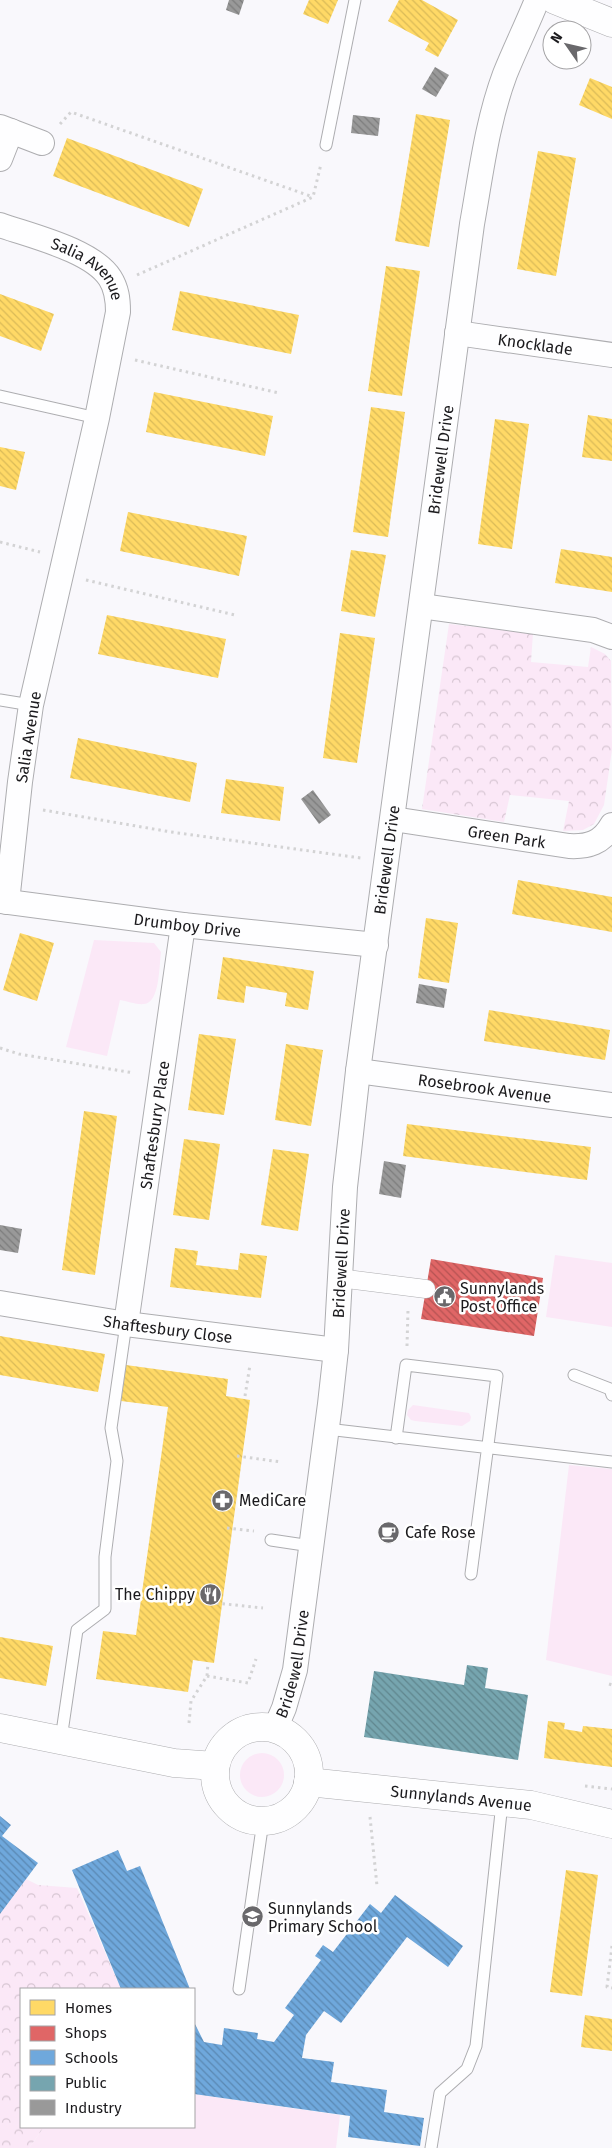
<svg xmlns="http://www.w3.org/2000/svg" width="612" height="2148" font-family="'Fira Sans',sans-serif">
	<defs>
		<pattern id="forest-crowns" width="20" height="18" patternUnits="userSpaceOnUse" patternTransform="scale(1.25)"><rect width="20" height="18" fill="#fbe8f7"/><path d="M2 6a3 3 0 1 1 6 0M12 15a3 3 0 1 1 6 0" fill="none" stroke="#d7c6d3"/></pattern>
		<pattern id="homes-back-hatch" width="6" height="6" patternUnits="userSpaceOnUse" patternTransform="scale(1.25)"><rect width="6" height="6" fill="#ffd966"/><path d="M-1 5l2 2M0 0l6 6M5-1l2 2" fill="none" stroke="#daba58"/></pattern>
		<pattern id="shops-back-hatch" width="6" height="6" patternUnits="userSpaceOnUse" patternTransform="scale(1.25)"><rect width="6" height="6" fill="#e06666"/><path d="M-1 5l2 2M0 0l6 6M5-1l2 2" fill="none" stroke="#b55353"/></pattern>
		<pattern id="schools-back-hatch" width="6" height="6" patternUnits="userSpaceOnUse" patternTransform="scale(1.25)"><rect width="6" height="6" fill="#6fa8dc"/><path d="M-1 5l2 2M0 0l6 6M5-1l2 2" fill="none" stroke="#5a88b2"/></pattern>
		<pattern id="public-back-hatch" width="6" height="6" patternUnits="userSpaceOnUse" patternTransform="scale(1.25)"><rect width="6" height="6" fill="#76a5af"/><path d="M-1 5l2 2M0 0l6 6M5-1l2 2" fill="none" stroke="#60868e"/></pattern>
		<pattern id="industry-back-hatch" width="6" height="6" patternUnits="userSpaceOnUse" patternTransform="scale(1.25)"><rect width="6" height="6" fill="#999"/><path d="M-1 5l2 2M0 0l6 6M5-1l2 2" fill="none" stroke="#7c7c7c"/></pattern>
	</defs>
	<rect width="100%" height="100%" fill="#f9f8fc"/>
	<path fill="#fbe8f7" d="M94,940L154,943L161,952C159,966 160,1003 144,1004C137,1005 127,1001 120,1000L107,1056L66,1047Z
		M555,1255L612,1263V1327L546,1317Z
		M413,1405L469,1413L471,1417L470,1421L462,1426L415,1421L411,1420L407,1415L408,1410Z
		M569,1465L612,1469V1676L546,1660Z
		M240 1775a22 22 0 1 1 44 0a22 22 0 1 1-44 0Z
		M194,2094L340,2115L336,2148H29L44,2127H194Z"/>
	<path fill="url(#forest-crowns)" d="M449,624L533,633L531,662L588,667L591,647L605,654L611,661L612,750L604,805L594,824L583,830L563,831L569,801L510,795L504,822L422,809Z
		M26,1879L38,1885L77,1888L121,1989H21V2127H44L29,2148H0V1914Z"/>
	<path fill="url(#homes-back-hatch)" d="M309,0H338L328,24L303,14Z
		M399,0H422L458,20L438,57L425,50L429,43L388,21Z
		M590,78L612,87V119L579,105Z
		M416,114L450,120L429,247L395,241Z
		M67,138L203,189L189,227L53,176Z
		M538,151L576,158L556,276L517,269Z
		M386,266L420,271L402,396L368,391Z
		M180,291L299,315L291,354L172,330Z
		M0,294L54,314L41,351L0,336Z
		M154,392L273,416L265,456L146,432Z
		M371,407L405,412L388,537L353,532Z
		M588,415L612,419V461L582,457Z
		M495,419L529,424L512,549L478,544Z
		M0,447L25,452L16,490L0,486Z
		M128,512L247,536L239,576L120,551Z
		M561,549L612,557V592L555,583Z
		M351,550L386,555L375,617L341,611Z
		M107,615L226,639L218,678L98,654Z
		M340,633L375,638L357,763L323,758Z
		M78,738L197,763L190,802L70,778Z
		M226,779L284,787L280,821L221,813Z
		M518,880L612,897V932L512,914Z
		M426,918L458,923L449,983L418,978Z
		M20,933L54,943L37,1001L3,990Z
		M223,957L314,971L308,1010L285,1006L287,993L246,986L244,1003L217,999Z
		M489,1010L610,1030L605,1060L484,1041Z
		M199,1034L236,1039L224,1115L188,1110Z
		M286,1044L323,1050L311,1126L275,1120Z
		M84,1111L117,1116L95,1275L62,1270Z
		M407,1124L591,1147L587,1180L403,1156Z
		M184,1139L220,1144L209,1220L173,1215Z
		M273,1149L309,1154L298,1231L261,1225Z
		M175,1248L198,1251L196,1265L238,1270L240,1253L267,1256L261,1298L170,1287Z
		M0,1336L105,1354L98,1392L0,1375Z
		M126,1365L228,1379L226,1396L250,1400L214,1663L193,1660L188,1692L96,1679L103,1631L136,1635L168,1407L121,1401Z
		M0,1637L53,1646L46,1686L0,1678Z
		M548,1721L565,1723L564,1729L582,1732L583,1726L612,1729V1767L544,1758Z
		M566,1870L598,1875L582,1996L550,1992Z
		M585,2015L612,2019V2051L581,2047Z"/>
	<path fill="url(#shops-back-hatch)" d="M431,1259L543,1278L534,1336L421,1319Z"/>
	<path fill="url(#schools-back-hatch)" d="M0,1816L11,1825L2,1836L38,1863L0,1914Z
		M118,1850L127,1871L140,1866L190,1989H121L72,1870Z
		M395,1895L463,1946L448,1967L407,1937L341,2023L324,2011L306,2035L302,2058L334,2062L331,2082L387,2090L384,2112L424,2118L420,2146L348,2137L350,2116L194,2094V2022L204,2042L222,2045L224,2028L258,2033L257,2039L274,2042L294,2015L285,2008L321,1960L315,1956L323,1945L333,1952L370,1904L381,1913Z"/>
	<path fill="url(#public-back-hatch)" d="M467,1665L488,1668L485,1688L528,1695L518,1760L364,1737L374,1671L464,1685Z"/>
	<path fill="url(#industry-back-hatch)" d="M229,0H244L239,15L226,10Z
		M435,67L449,75L436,97L422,89Z
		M353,115L380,118L378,136L351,133Z
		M313,790L331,815L319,824L301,799Z
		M419,984L447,989L444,1008L416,1003Z
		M384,1161L406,1165L401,1198L379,1194Z
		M0,1225L22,1229L18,1253L0,1250Z"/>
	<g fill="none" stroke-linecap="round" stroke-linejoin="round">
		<defs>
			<path id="service" d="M326,145L355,0
				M0,396L97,418
				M0,700L31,705
				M574,1375L610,1389L612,1395
				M327,1429L612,1462
				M396,1438L406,1365L497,1376L471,1574
				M271,1540L311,1546
				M61,1739L77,1630L105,1609V1557L117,1461L111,1428L126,1324
				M239,1989L263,1821
				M431,2148L440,2093L467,2069L476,2046L502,1803"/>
			<path id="pedestrian" d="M339,1278L426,1289"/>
			<g id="minor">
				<path d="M0,127L42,143"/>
				<path d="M0,159L11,131"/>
				<path id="s1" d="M0,225C31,236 92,250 110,278C117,289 118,300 118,312L97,418L31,705L20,782L7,902"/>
				<path id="s2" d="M457,333L612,355"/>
				<path d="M421,606L593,630L612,637"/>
				<path id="s3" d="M393,819L569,846C588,847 602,843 612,825"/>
				<path id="s4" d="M0,901L183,925L376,945"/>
				<path id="s5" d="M358,1071L612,1105"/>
				<path id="s6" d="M0,1303L126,1324L336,1350"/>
				<path id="s7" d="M126,1324L183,925"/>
				<path id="s8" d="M275,1729L284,1708L295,1670L330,1404L336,1350L345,1187L358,1071L472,224C481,174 487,122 505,74C515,49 527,25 537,0"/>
			</g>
			<g id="tertiary">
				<path d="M555,0L612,23"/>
				<circle cx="262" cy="1774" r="47"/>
				<path d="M0,1728L174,1763L215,1766"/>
				<path id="s9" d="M308,1782L531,1805L612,1824"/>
			</g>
		</defs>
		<use href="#service" stroke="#adadb0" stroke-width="13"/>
		<use href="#pedestrian" stroke="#adadb0" stroke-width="19"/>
		<use href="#minor" stroke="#adadb0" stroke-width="26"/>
		<use href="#tertiary" stroke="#adadb0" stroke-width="29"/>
		<path stroke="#d3d3d4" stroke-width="3" stroke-dasharray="2.5 4" stroke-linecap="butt" d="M60,124L71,112L313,197
			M137,275L313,197L321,164
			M135,360L279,393
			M0,542L40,552
			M86,580L235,615
			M43,810L171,832L361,858
			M0,1048L19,1054L134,1073
			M407,1346L408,1310
			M245,1396L250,1365
			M237,1456L281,1462
			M227,1528L254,1531
			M216,1603L263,1608
			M207,1676L248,1683L256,1659
			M609,1684L612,1685
			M189,1723L191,1701L207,1676L208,1663
			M585,1786L612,1789
			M370,1817L377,1886
			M612,1946L607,1987L612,1988"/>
		<use href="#service" stroke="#fefeff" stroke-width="11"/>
		<use href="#pedestrian" stroke="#fefeff" stroke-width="18"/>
		<use href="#minor" stroke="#fefeff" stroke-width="24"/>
		<use href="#tertiary" stroke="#fefeff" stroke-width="28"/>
	</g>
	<defs>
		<symbol id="civic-disc" viewBox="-11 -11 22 22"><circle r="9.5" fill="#69686b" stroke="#fff"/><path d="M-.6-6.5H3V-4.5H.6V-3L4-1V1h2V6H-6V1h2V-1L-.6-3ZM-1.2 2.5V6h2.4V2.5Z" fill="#fff"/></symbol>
		<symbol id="pharmacy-disc" viewBox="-11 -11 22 22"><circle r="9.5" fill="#69686b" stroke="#fff"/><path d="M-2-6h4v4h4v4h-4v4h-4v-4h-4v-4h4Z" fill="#fff"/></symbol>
		<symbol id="cafe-disc" viewBox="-11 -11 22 22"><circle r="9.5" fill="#69686b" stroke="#fff"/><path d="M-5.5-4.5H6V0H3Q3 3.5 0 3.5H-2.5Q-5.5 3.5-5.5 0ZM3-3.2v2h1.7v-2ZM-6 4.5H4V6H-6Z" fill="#fff"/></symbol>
		<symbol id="restaurant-disc" viewBox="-11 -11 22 22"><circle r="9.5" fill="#69686b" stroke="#fff"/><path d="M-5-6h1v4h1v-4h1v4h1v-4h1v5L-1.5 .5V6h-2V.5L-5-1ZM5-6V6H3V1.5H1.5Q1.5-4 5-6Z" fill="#fff"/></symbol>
		<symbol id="school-disc" viewBox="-11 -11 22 22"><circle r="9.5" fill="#69686b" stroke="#fff"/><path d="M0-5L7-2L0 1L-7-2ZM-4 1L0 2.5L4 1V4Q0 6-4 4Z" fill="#fff"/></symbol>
	</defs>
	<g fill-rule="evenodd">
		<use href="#civic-disc" x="432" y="1284" width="25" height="25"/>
		<use href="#pharmacy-disc" x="210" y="1488" width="25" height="25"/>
		<use href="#cafe-disc" x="376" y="1520" width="25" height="25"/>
		<use href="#restaurant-disc" x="198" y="1582" width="25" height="25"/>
		<use href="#school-disc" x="240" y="1904" width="25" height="25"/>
	</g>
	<g text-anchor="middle" stroke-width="5" stroke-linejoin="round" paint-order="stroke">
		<g font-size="16" fill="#1b1a1d" stroke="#fff">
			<text dy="6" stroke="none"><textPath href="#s1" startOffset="101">Salia Avenue</textPath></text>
			<text dy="6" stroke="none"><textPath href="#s2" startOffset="79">Knocklade</textPath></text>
			<text dy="6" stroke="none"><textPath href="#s8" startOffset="1282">Bridewell Drive</textPath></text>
			<text transform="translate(28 737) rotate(-81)" y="6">Salia Avenue</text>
			<text dy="6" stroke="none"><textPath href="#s3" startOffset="115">Green Park</textPath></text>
			<text dy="6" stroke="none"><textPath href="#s8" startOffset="878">Bridewell Drive</textPath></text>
			<text dy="6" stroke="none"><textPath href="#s4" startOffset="189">Drumboy Drive</textPath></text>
			<text dy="6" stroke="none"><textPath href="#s5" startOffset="128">Rosebrook Avenue</textPath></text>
			<text dy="6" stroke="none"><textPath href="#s7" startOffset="201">Shaftesbury Place</textPath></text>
			<text dy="6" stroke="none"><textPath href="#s8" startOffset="472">Bridewell Drive</textPath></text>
			<text dy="6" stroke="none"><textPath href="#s6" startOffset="170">Shaftesbury Close</textPath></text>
			<text dy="6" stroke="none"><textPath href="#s8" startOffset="68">Bridewell Drive</textPath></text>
			<text dy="6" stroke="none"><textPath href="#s9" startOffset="154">Sunnylands Avenue</textPath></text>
		</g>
		<g font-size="16" fill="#1b1a1d" stroke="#fff" text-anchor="start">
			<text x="460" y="1294">Sunnylands<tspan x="460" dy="18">Post Office</tspan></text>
			<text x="239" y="1506">MediCare</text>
			<text x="405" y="1538">Cafe Rose</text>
			<text x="195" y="1600" text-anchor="end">The Chippy</text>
			<text x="268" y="1914">Sunnylands<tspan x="268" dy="18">Primary School</tspan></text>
		</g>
	</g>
	<rect x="20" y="1988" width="175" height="140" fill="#ffffff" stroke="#a4a3a5"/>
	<rect x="30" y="2000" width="25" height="15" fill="#ffd966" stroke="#a4a3a5"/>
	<text x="65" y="2013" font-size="15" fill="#1b1a1d">Homes</text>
	<rect x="30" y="2026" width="25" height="15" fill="#e06666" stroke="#a4a3a5"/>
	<text x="65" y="2038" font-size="15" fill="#1b1a1d">Shops</text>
	<rect x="30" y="2050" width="25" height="15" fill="#6fa8dc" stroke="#a4a3a5"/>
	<text x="65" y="2063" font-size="15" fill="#1b1a1d">Schools</text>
	<rect x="30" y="2076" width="25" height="15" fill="#76a5af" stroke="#a4a3a5"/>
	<text x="65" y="2088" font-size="15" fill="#1b1a1d">Public</text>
	<rect x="30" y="2100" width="25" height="15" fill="#999999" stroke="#a4a3a5"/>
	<text x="65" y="2113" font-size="15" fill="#1b1a1d">Industry</text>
	<g transform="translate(567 45) rotate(304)"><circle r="24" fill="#ffffff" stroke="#a4a3a5"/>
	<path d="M0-4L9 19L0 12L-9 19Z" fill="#69686b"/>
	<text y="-8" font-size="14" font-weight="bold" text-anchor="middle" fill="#1b1a1d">N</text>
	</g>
</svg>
